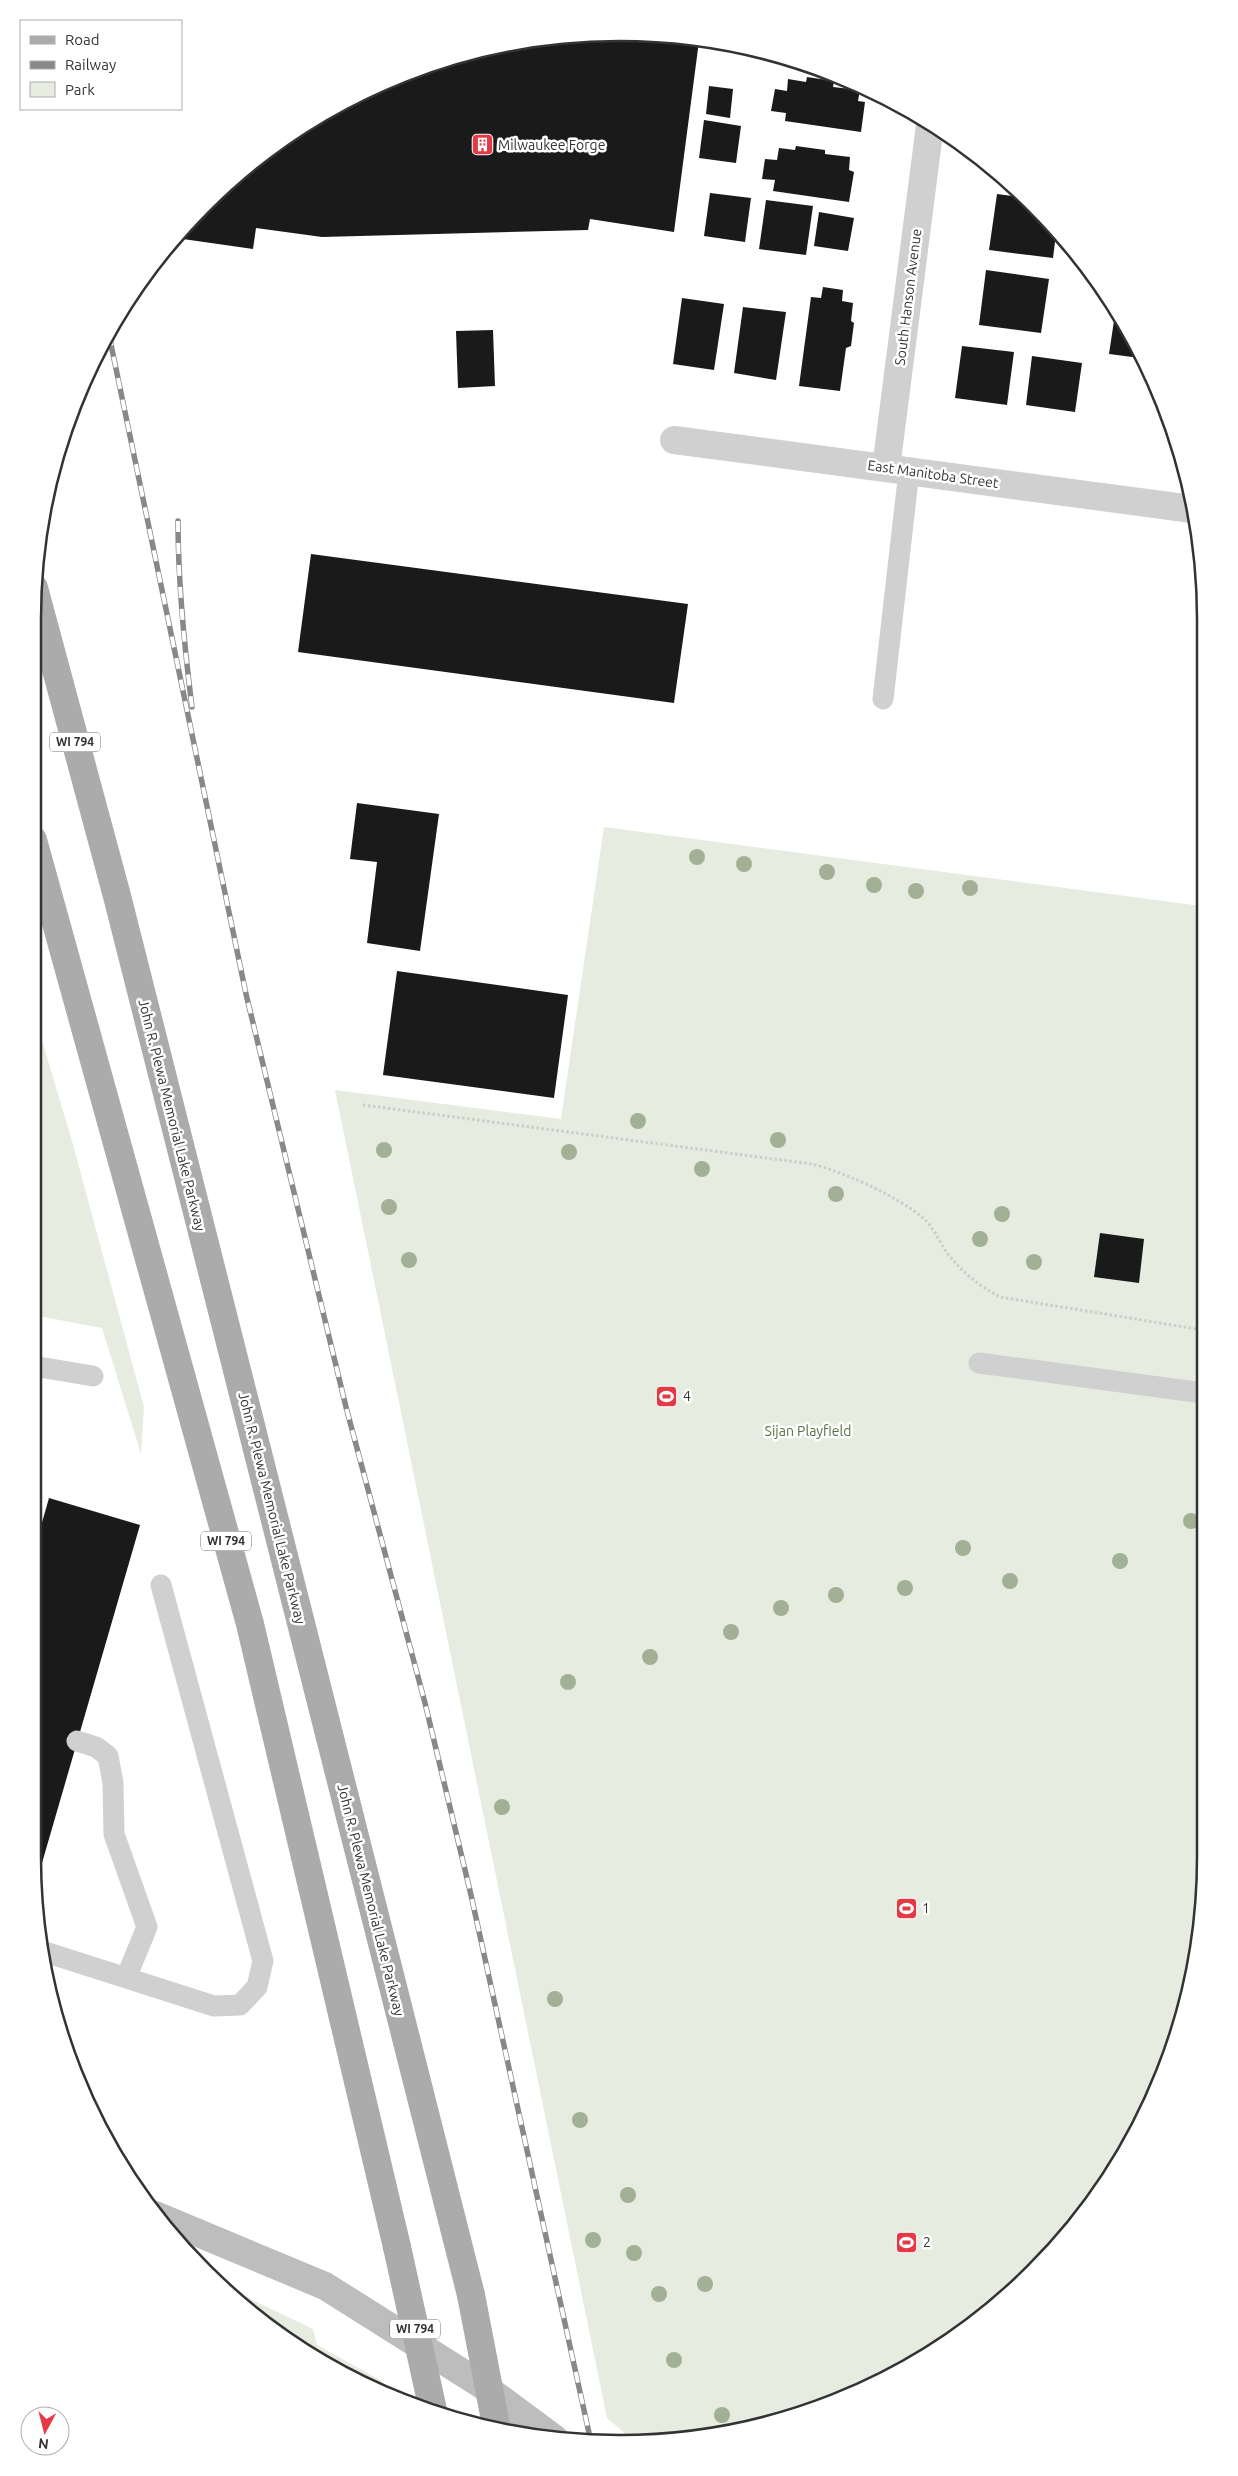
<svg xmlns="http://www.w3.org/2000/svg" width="1238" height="2476" font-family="Ubuntu,sans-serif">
	<rect width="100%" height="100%" fill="#fff"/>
	<path fill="#e6ecdf" d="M604,827L1201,906L1204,1895L1186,2009L1145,2116L1106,2183L1034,2272L976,2322L879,2383L771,2423L695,2439L634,2441L607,2418L335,1090L561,1119Z
		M33,1010L72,1141L144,1407L141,1454L102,1328L33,1315Z
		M219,2284L313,2329L317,2345L380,2380L383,2393L326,2365L232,2298Z"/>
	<path fill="#1a1a1a" d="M657,34L699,41L674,232L590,219L588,230L322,237L256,228L253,249L176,238L232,178L326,111L430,64L542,38Z
		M807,77L834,81L833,87L860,90L858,101L865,102L861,132L785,121L786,113L771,111L775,89L787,91L788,79L806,82Z
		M709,86L733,89L730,118L706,114Z
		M704,120L741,126L736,163L699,158Z
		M796,146L825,150V154L850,157L849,170L854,172L849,202L773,191L775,180L762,179L765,159L777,160L779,148L795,150Z
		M710,193L751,198L745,242L704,236Z
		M997,194L1019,197L1056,234L1053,258L989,250Z
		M766,200L813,206L806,255L759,249Z
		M819,212L854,218L848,251L814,246Z
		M986,270L1049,279L1041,333L979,325Z
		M823,287L843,290L842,301L853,303L851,321L854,323L851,346L846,348L840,391L799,386L811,297L821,298Z
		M682,298L724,304L714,370L673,364Z
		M743,307L786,312L776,380L734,373Z
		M1115,314L1140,358L1109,354Z
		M493,330L495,386L458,388L456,331Z
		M962,346L1014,352L1007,405L955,398Z
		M1032,356L1082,363L1075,412L1026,405Z
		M311,554L688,604L674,703L298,652Z
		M357,803L439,814L420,951L367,943L377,862L350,859Z
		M397,971L568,995L554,1098L383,1075Z
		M1100,1233L1144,1239L1139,1283L1094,1277Z
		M49,1498L140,1525L42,1863L33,1861L32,1857L33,1554Z"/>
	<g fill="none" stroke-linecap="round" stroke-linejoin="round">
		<path stroke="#cdcdcd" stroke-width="3" stroke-dasharray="2.5 2.5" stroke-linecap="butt" d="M363,1105L812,1164C846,1173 897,1196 923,1218C932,1226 939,1240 945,1250C960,1271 978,1285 1000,1297L1203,1330"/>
		<path stroke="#d0d0d0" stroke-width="21" d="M883,699L909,471
			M979,1363L1203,1393
			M33,1366L93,1376
			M77,1741L96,1747L108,1756L113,1783L114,1834L147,1927L126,1978
			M42,1951L214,2006L240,2005L257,1987L263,1961L161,1585"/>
		<path stroke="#d0d0d0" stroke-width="28" d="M674,440L1192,509
			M886,468L930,125"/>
		<path stroke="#bdbdbd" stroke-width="28" d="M155,2215L325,2286L482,2385L555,2439"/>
		<path stroke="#ababab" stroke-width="28" d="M34,588L117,896L471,2295
			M33,840L250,1624L397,2247"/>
		<defs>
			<path id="rail" d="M109,335L246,994L346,1407L425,1703L471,1895L591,2442
				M178,521C178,583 184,644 192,707"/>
		</defs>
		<use href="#rail" stroke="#888" stroke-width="5.5"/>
		<use href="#rail" stroke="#fff" stroke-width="4" stroke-dasharray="11" stroke-linecap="butt"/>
		<path stroke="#ababab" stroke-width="28" d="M397,2247L433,2410
			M471,2295L497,2430"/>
	</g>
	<g fill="#a2b095">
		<circle cx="697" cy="857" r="8"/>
		<circle cx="744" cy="864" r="8"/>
		<circle cx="827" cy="872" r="8"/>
		<circle cx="874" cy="885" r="8"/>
		<circle cx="970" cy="888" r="8"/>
		<circle cx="916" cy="891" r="8"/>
		<circle cx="638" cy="1121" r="8"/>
		<circle cx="778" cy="1140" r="8"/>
		<circle cx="384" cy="1150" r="8"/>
		<circle cx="569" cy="1152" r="8"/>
		<circle cx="702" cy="1169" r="8"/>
		<circle cx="836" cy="1194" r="8"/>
		<circle cx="389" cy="1207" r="8"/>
		<circle cx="1002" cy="1214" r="8"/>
		<circle cx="980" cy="1239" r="8"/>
		<circle cx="409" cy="1260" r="8"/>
		<circle cx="1034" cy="1262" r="8"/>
		<circle cx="1191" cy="1521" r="8"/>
		<circle cx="963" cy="1548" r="8"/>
		<circle cx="1120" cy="1561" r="8"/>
		<circle cx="1010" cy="1581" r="8"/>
		<circle cx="905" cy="1588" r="8"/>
		<circle cx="836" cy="1595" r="8"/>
		<circle cx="781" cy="1608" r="8"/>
		<circle cx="731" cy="1632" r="8"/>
		<circle cx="650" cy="1657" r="8"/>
		<circle cx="568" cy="1682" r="8"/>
		<circle cx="502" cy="1807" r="8"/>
		<circle cx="555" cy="1999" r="8"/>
		<circle cx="580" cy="2120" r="8"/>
		<circle cx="628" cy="2195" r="8"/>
		<circle cx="593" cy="2240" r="8"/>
		<circle cx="634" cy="2253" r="8"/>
		<circle cx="705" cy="2284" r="8"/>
		<circle cx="659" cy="2294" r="8"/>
		<circle cx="674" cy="2360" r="8"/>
		<circle cx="722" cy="2415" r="8"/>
	</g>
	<defs>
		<symbol id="building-square" viewBox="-11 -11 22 22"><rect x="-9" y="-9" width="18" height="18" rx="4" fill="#e63946" stroke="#fff"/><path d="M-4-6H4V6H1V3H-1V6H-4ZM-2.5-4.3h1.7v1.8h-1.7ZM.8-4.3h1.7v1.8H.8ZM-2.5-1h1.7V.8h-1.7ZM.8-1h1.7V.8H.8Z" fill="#fff"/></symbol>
		<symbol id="stadium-square" viewBox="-11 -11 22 22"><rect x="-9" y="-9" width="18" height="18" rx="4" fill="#e63946" stroke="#fff"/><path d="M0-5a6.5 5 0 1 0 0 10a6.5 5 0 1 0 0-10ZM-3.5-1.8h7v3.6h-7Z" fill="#fff"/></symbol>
	</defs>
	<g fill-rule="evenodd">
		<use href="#building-square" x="470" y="132" width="25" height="25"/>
		<use href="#stadium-square" x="654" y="1384" width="25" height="25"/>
		<use href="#stadium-square" x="894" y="1896" width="25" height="25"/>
		<use href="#stadium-square" x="894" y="2230" width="25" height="25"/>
	</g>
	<g text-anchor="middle" stroke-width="5" stroke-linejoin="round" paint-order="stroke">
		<g fill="#fff" stroke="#707070" stroke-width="1">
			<rect x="50" y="732.5" width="50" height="19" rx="4"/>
			<rect x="201" y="1531.5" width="50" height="19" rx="4"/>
			<rect x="390" y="2319.5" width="50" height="19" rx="4"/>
		</g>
		<g font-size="12" font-weight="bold" fill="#333">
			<text x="75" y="746">WI 794</text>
			<text x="226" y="1545">WI 794</text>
			<text x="415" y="2333">WI 794</text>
		</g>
		<g font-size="14" fill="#333" stroke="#fff" text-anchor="start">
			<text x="498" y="150">Milwaukee Forge</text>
			<text x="683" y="1401">4</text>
			<text x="922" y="1913">1</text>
			<text x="923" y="2247">2</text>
		</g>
		<g font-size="14" fill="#333" stroke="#fff">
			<text transform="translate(908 297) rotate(-83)" y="5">South Hanson Avenue</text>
			<text transform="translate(933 474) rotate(8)" y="5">East Manitoba Street</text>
			<text transform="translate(172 1115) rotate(76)" y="5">John R. Plewa Memorial Lake Parkway</text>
			<text transform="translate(272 1508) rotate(76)" y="5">John R. Plewa Memorial Lake Parkway</text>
			<text transform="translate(371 1900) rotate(76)" y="5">John R. Plewa Memorial Lake Parkway</text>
		</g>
		<g font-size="14" fill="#56703f" stroke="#fff">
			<text x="808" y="1436">Sijan Playfield</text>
		</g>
	</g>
	<path d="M0 0H1238V2476H0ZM619 41H619A578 578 0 0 1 1197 619V1857A578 578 0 0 1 619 2435H619A578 578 0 0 1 41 1857V619A578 578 0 0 1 619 41Z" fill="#fff" fill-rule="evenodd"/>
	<path fill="none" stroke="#333" stroke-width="2.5" d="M619 41H619A578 578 0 0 1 1197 619V1857A578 578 0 0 1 619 2435H619A578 578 0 0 1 41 1857V619A578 578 0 0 1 619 41Z"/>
	<rect x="20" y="20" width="162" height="90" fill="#ffffff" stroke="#adadad"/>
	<rect x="30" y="36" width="25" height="8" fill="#ababab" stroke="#adadad"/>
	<text x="65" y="45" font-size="15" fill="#333333">Road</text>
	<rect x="30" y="61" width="25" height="8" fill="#888888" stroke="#adadad"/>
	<text x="65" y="70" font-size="15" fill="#333333">Railway</text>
	<rect x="30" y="82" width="25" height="15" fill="#e6ecdf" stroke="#adadad"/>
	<text x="65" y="95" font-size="15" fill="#333333">Park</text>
	<g transform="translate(45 2431) rotate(187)"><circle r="24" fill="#ffffff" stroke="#adadad"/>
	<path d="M0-4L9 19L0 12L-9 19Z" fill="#e63946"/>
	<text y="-8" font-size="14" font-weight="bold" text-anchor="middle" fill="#333333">N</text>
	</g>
</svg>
